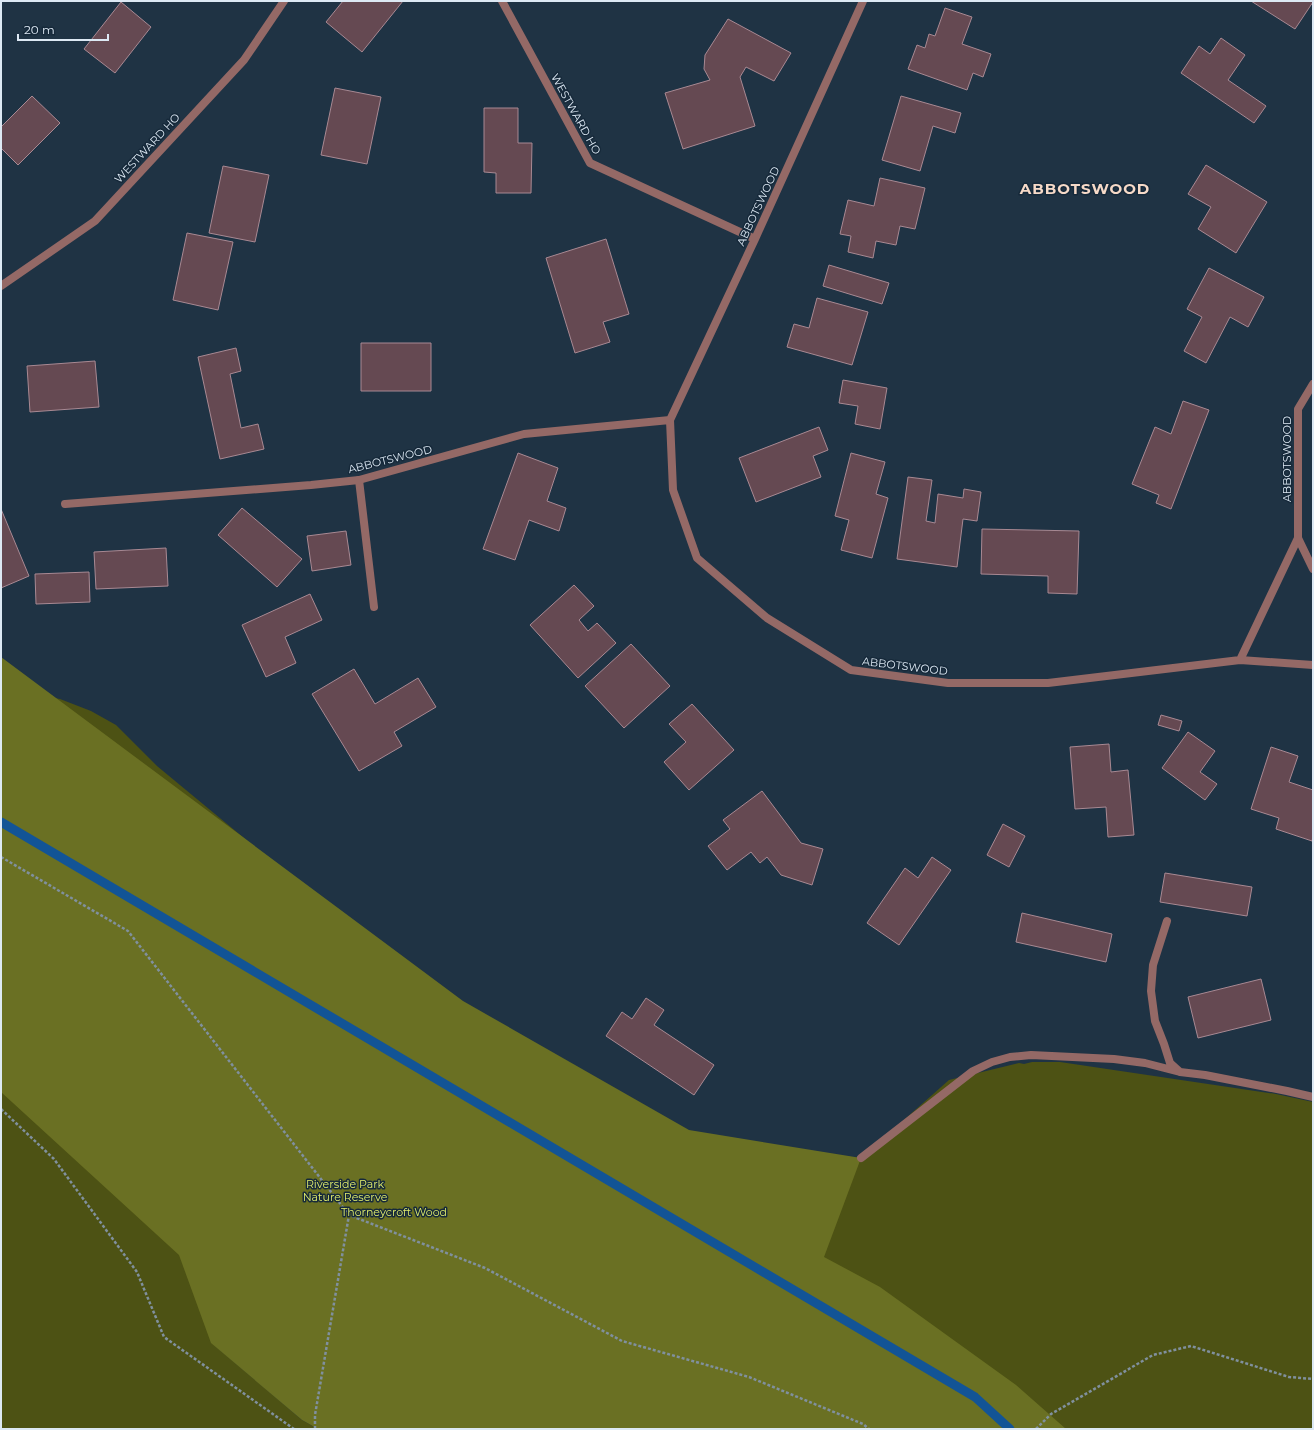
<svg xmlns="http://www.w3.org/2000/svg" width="1314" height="1430" font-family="Montserrat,sans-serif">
	<rect width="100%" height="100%" fill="#1f3344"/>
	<path fill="#4d5214" d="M1,688L60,699L91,711L116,725L157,766L244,838L263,867L646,1135L861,1158L949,1080L1019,1063L1024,1064L1032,1062H1060L1276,1094L1313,1102V1429H350L214,1345L302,1420L318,1429H1Z"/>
	<path fill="#6a7023" d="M1,657L463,1001L689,1130L861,1158L824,1257L880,1287L1016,1385L1066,1429H318L302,1420L211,1343L179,1255L1,1092Z"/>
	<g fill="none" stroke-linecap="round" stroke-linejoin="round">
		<path stroke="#125496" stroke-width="9" d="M1,822L975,1397L1010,1429"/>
	</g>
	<path fill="#654952" stroke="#a88993" d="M343,1H403L362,52L326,22Z
		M1251,1H1313V2L1295,29Z
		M121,2L151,27L115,73L84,49Z
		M945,8L972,17L962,44L991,54L983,77L973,73L967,90L908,69L917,45L925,48L929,34L935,36Z
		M728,19L791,53L774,81L746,67L740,77L755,126L683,149L665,93L710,80L704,69L705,55Z
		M1221,38L1245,55L1228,80L1266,106L1254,123L1181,73L1199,46L1210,54Z
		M335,88L381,97L367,164L321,155Z
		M32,96L60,123L18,165L1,148V127Z
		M901,96L961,113L955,133L933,126L920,171L882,160Z
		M484,108H518V143H532L531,193H496V173L484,172Z
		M1206,165L1267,202L1236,253L1198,229L1211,207L1188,194Z
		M223,166L269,175L255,242L209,233Z
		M880,178L925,188L915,229L900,226L896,245L876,241L873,258L848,252L851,236L840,234L848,200L874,206Z
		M187,233L233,242L218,310L173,300Z
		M606,239L629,314L603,322L610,342L575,353L546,258Z
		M829,265L889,283L882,304L823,286Z
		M1209,268L1264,297L1248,327L1230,317L1206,363L1184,351L1202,317L1187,309Z
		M817,298L868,312L852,365L787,347L794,324L809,328Z
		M361,343H431V391H361Z
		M236,348L241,371L230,374L241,428L258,424L264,449L220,459L198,357Z
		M95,361L99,407L30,412L27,366Z
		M843,380L887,388L880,429L855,424L858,406L839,403Z
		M1183,401L1209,410L1171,509L1156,503L1159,495L1132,484L1155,427L1171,434Z
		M819,427L828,450L813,456L821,477L756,502L739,458Z
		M518,453L558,468L547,501L566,508L559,531L529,520L515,560L483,549Z
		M851,453L885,462L876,494L888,498L872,558L841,550L849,520L835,516Z
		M908,477L932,480L926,521L935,523L938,494L963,498L964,489L981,492L977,521L963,519L957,567L897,559Z
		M242,508L302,559L277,587L218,535Z
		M1,509L29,576L1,588Z
		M982,529L1079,531L1077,594L1048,593V576L981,574Z
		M346,531L351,565L312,571L307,536Z
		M166,548L168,586L96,589L94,552Z
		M89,572L90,602L36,604L35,574Z
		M574,585L594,606L579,620L588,631L597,623L616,643L578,678L530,625Z
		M310,594L322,620L285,637L296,663L266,677L242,625Z
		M631,644L670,686L624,728L585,686Z
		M354,669L375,704L418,678L436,707L394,732L402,746L359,771L312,694Z
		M692,704L734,750L689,790L664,762L686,742L669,724Z
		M1161,715L1182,721L1179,731L1158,725Z
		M1188,732L1215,751L1200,772L1217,784L1205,800L1162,768Z
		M1109,744L1111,772L1128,770L1134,835L1108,837L1106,807L1075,809L1070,747Z
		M1271,747L1298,756L1289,782L1313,790V837L1312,841L1276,829L1279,818L1251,809Z
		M762,791L801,843L823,849L812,885L781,875L767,857L760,863L751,852L727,870L708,846L730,829L723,820Z
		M1003,824L1025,836L1009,867L987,855Z
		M932,857L951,870L899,945L867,923L905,868L918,878Z
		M1165,873L1252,887L1247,916L1160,902Z
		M1022,913L1112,934L1106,962L1016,942Z
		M1261,979L1271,1020L1198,1038L1188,997Z
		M646,998L664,1010L654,1025L714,1065L694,1095L606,1036L622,1012L632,1019Z"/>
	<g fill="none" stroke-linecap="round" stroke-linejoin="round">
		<path stroke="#80909e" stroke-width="2.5" stroke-dasharray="3 2" stroke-linecap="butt" d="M1,857L128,931L349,1215L485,1268L622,1341L749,1377L863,1424L869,1429
			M1,1109L54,1159L137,1272L164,1337L294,1429
			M315,1429V1415L349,1215
			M1036,1429L1051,1414L1153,1355L1191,1346L1289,1377L1313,1379"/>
		<path stroke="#946966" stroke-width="8" d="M359,480L374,607
			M1167,921L1153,965L1151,991L1155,1021L1164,1044L1170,1063L1180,1072L1205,1075L1287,1091L1313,1097
			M861,1158L973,1071L992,1062L1010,1057L1031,1055L1114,1059L1145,1063L1180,1072"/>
		<path stroke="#946966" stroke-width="8" d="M502,1L590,163L755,239
			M863,1L755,239L670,420L673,490L697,558L767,618L851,670L948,683H1048L1240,660L1313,665
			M1,286L95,221L244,60L284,1
			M1313,384L1298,409V538L1313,569
			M65,504L311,485L359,480L524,434L670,420
			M1240,660L1298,538"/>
	</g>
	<g text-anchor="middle" stroke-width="3" stroke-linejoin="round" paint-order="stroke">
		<g font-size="11" fill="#dde9f4" stroke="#16293a">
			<text transform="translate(576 114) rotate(61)" y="4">WESTWARD HO</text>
			<text transform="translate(147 148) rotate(-47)" y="4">WESTWARD HO</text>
			<text transform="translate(758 206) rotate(-65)" y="4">ABBOTSWOOD</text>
			<text transform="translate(390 459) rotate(-14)" y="4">ABBOTSWOOD</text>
			<text transform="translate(1287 459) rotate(-90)" y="4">ABBOTSWOOD</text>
			<text transform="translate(905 666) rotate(7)" y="4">ABBOTSWOOD</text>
		</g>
		<g font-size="11" fill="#e3ef6c" stroke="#16293a">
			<text x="345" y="1188">Riverside Park<tspan x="345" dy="13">Nature Reserve</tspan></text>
			<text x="394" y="1216">Thorneycroft Wood</text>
		</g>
		<g font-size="15" font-weight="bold" letter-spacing="1" fill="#f6dac8" stroke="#16293a">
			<text x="1085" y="194">ABBOTSWOOD</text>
		</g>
	</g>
	<rect width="1314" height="1430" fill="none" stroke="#dde9f4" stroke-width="4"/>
	<path d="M18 34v6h90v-6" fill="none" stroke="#dde9f4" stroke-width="2"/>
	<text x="24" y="34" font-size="12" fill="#dde9f4" stroke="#16293a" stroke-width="3" paint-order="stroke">20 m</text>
</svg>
